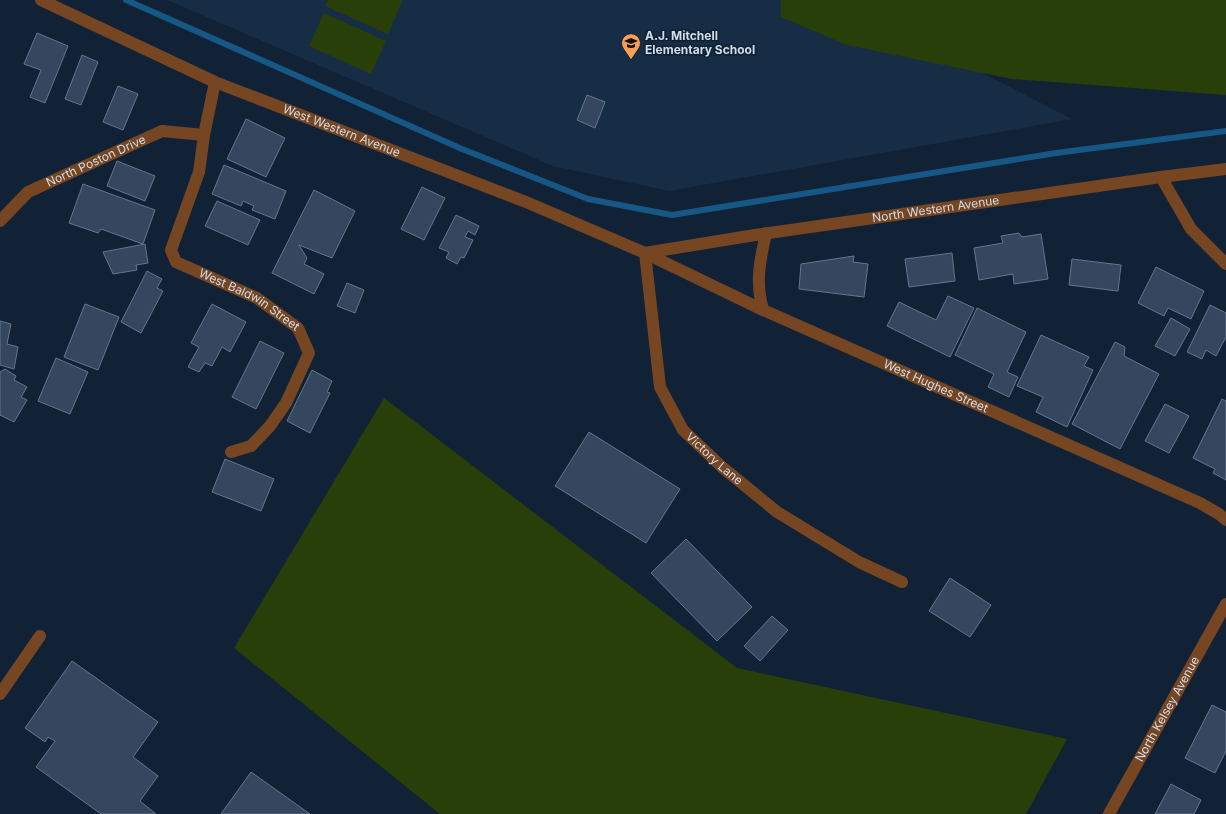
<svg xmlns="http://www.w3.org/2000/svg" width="1226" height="814" font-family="Inter,sans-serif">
	<rect width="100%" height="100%" fill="#112236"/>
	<path fill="#172d45" d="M167,0H840L1072,119L669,191L553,166Z"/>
	<path fill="#293f09" d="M328,0H403L388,34L325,6Z
		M781,0H1226V95L1012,79L847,45L781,17Z
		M324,13L386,41L371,74L309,46Z
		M384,398L737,668L1067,739L1026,814H440L234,648Z"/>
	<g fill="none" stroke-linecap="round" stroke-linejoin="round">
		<path stroke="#165785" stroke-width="6" d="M126,0L462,149L588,199L672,215L1056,153L1226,131"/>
	</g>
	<path fill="#35475e" stroke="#62768f" d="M37,33L68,46L45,103L30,97L41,70L24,64Z
		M82,55L98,62L81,105L65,99Z
		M118,86L138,94L123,130L103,122Z
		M587,95L605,102L595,128L577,120Z
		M246,119L285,138L266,177L227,159Z
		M117,161L155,176L145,201L107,186Z
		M224,165L286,191L275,219L252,210L254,206L243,201L241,206L212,194Z
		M83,184L155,210L143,244L101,229L98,233L69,223Z
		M422,187L445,198L424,240L401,229Z
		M314,190L355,211L332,258L299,245L307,258L304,264L324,274L314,294L272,273Z
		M217,201L260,220L248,245L205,226Z
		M456,215L479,226L475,235L468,231L465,237L473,240L464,258L461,257L457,264L446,258L449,252L439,248Z
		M1019,233L1022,237L1041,234L1048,279L1014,284L1013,274L979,280L974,248L1003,243L1001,236Z
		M145,244L148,263L136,265L137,270L113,274L103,252Z
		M952,253L955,281L909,287L905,259Z
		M854,256L853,262L868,264L864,297L799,289L801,264Z
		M1072,259L1121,265L1118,291L1069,285Z
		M1156,267L1204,291L1191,319L1168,308L1164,316L1138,303Z
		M147,271L162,279L157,288L163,291L141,333L121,322Z
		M347,283L364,290L355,313L337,306Z
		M948,296L974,308L950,357L887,326L899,302L936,320Z
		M85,304L119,317L98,370L64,357Z
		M212,304L246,322L230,352L222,347L212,366L205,363L199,372L188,367L199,347L191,343Z
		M1210,305L1226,313V337L1216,356L1206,350L1202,359L1187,352Z
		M977,308L1026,332L1007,372L1018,377L1009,397L988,387L994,374L955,355Z
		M1171,318L1190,329L1175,356L1155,346Z
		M0,321L11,324L7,344L18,347L14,369L0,365Z
		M1041,335L1089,357L1084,366L1093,370L1067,427L1036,412L1043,397L1017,386Z
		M260,341L284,353L256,409L232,397Z
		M1115,342L1125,347L1124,356L1159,374L1120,449L1072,424Z
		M56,358L88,372L70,414L38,401Z
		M5,369L16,376L14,380L27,387L21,397L27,400L14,422L0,415V372Z
		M312,370L332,381L327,392L330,393L310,433L287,421Z
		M1222,399L1226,401V480L1213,473L1215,469L1193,458Z
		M1165,404L1189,416L1169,453L1145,441Z
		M589,432L680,489L646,543L555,486Z
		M225,459L274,479L261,511L212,492Z
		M686,539L752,607L717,641L651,573Z
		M950,578L991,605L970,637L929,611Z
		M772,616L788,630L760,661L744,646Z
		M72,661L158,722L133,757L158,776L140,801L156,814H101L36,767L55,741L48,737L45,742L25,728Z
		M1212,705L1226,712V751L1215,773L1185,758Z
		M251,772L310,814H221Z
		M1171,784L1201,800L1194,814H1155Z"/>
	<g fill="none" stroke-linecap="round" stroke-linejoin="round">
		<g stroke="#764623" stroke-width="12">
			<path id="s1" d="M41,0L215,82L526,202L645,253L763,310L1200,503L1219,514L1226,520"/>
			<path id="s2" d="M215,82L204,135L199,172L171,250L176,262L257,298L298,328L309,353L286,403L270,426L251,446L231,452"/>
			<path d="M1161,177L1191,229L1226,264"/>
			<path id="s3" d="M0,221L28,192L162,131L204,135"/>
			<path id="s4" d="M645,253L755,235L1161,177L1226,169"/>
			<path id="s5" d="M645,253L660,387L683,430L722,467L777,512L859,562L902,582"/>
			<path d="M763,310C755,281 760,261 766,233"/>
			<path d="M0,694L40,636"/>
			<path id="s6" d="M1109,814L1226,604"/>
		</g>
	</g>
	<defs>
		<symbol id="school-pin" viewBox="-11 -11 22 30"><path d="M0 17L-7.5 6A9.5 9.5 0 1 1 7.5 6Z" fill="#fc9d54" stroke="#112236"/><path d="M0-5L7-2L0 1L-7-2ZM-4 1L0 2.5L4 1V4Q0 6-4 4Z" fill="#111"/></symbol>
	</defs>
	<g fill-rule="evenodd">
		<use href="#school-pin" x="620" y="32" width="22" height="30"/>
	</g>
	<g text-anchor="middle" stroke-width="3.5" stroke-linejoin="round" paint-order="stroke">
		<g font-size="12" font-weight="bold" fill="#d2ddeb" stroke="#112236" text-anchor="start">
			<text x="645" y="40">A.J. Mitchell<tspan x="645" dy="14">Elementary School</tspan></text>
		</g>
		<g font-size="12" fill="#d2ddeb" stroke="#112236">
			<text dy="4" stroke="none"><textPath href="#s1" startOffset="328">West Western Avenue</textPath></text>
			<text dy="4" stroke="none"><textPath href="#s3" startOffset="115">North Poston Drive</textPath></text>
			<text dy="4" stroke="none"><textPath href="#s4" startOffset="294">North Western Avenue</textPath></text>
			<text dy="4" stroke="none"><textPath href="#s2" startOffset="270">West Baldwin Street</textPath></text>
			<text dy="4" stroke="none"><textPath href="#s1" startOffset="975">West Hughes Street</textPath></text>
			<text dy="4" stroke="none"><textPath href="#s5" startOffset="226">Victory Lane</textPath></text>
			<text dy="4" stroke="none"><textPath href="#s6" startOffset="120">North Kelsey Avenue</textPath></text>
		</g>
	</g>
</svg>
